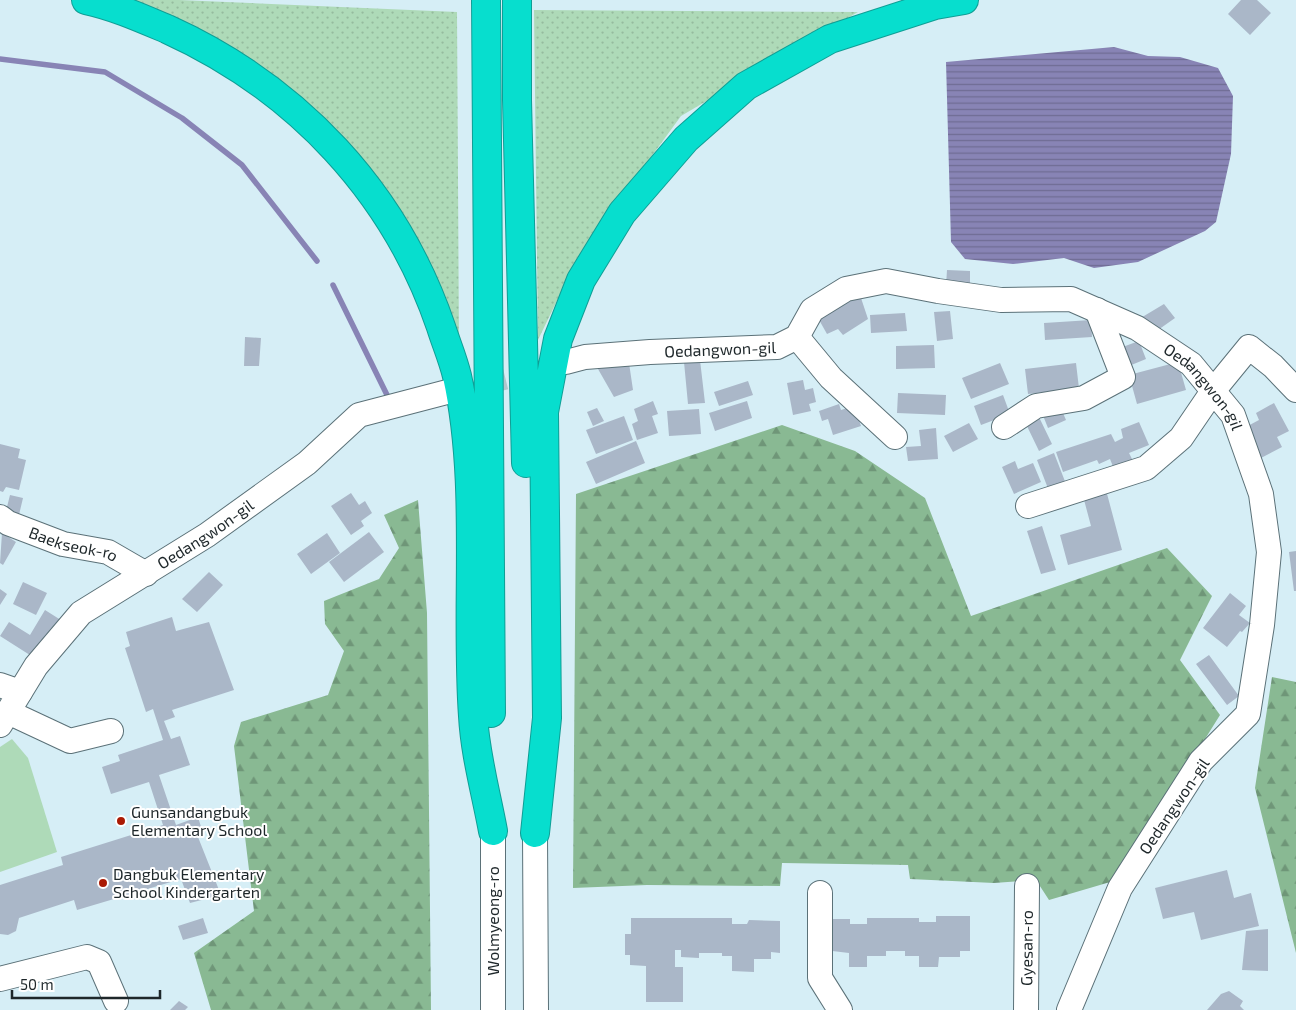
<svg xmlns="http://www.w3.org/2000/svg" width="1296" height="1010" font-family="'Exo 2',sans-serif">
	<defs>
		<pattern id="grass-dots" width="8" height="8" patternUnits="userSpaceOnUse" patternTransform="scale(1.25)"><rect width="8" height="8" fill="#aedab8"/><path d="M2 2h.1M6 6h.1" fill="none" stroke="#95bb9e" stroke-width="1.8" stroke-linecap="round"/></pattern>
		<pattern id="forest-firs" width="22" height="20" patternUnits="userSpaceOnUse" patternTransform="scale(1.25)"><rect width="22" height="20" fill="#89b993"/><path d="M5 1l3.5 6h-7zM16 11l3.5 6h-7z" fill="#6f9678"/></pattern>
		<pattern id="water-rules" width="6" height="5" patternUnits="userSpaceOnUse" patternTransform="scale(1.25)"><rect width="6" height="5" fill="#8884b5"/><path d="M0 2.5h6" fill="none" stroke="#6f6c93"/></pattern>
	</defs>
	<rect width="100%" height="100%" fill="#d6eef6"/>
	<path fill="url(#grass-dots)" d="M126,0H179L457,12L459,347L441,287L394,201L308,105Z
		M534,10L858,12L681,116L578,257L538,340Z"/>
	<path fill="url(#forest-firs)" d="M782,425L855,451L925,498L971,616L1167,548L1212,596L1180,660L1220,715L1117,880L1049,900L1036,880L994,883L910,879L908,865L782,863L780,886L647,885L573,888L576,494Z
		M418,500L427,613L431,1010H211L194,953L254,911L234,746L241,722L328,695L344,651L325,624L324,601L379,579L399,548L384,515Z
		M1272,677L1296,682V953L1255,788Z"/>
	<path fill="#aedab8" d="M12,739L28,758L57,852L0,872V747Z"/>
	<path fill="url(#water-rules)" d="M1114,47L1148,56L1180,57L1218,68L1233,96L1231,154L1216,222L1205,231L1138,262L1094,268L1064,258L1013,264L965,259L951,242L946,62Z"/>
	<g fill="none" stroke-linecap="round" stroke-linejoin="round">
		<path stroke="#8884b5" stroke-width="5.5" d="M0,59L105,72L182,118L242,165L317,261
			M333,285L389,399"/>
	</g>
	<path fill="#aab7c8" d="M1241,0H1257L1271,13L1250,35L1228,14Z
		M947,270L970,271V287L946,286Z
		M860,295L868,319L843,335L838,329L827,334L818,318Z
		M1164,304L1175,318L1158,330L1139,319Z
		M950,311L953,339L937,341L934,312Z
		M905,313L907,331L871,333L870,315Z
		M1091,320L1092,337L1045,340L1044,323Z
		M245,337L261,338L259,366H244Z
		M1139,341L1146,359L1124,368L1117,349Z
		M934,345L935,368L896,369V346Z
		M700,360L705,403L688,404L684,362Z
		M1178,362L1186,390L1137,404L1129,375Z
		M629,363L633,390L614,397L598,369Z
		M1000,363L1009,384L971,399L962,378Z
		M1076,363L1080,397L1053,400V391L1028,394L1025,369Z
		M803,380L805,390L813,388L816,402L809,404L811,411L793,415L787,383Z
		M748,381L753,395L719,406L714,392Z
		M898,393L946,395L945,415L897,413Z
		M1003,395L1010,414L981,425L974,406Z
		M653,401L658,414L652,416L658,433L637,440L632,424L638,421L634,409Z
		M747,401L752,418L715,431L709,413Z
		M1274,403L1289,431L1277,437L1282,447L1261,458L1244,428L1259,420L1256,413Z
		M839,404L841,410L854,406L861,426L833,435L828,419L822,421L819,411Z
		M1060,406L1066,420L1048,428L1042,413Z
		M597,408L604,421L593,426L587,412Z
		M699,409L701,434L669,436L667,411Z
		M1038,415L1052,444L1039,451L1025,422Z
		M624,416L633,440L596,454L586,430Z
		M1139,422L1149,445L1129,453L1133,461L1114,469L1110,459L1099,464L1097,460L1063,472L1056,452L1111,434L1115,442L1123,438L1121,429Z
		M969,423L978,439L953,452L944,436Z
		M936,428L938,459L908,461L906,447L921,446L919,430Z
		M636,441L645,463L596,484L586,462Z
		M0,444L20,449L18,458L26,460L19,490L6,487L3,492L0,491Z
		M1054,453L1066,484L1049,491L1037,460Z
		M1015,461L1018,469L1033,463L1041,482L1014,494L1002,467Z
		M1106,490L1122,550L1068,565L1060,535L1091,526L1083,496Z
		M351,493L359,505L365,501L372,513L361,521L364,526L351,535L331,506Z
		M10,495L23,498L18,519L5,515Z
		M1042,526L1056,570L1041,574L1027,531Z
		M369,532L384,552L344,582L329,562Z
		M2,533L16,542L3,565L0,563Z
		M327,533L340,553L311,574L297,554Z
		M1296,551V591H1294L1289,552Z
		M209,572L223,585L197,612L182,599Z
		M23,582L47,593L36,615L13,604Z
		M0,589L7,594L0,605Z
		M1230,593L1246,606L1239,615L1250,623L1242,632L1240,631L1227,647L1203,628Z
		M45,610L64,622L33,657L0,636L9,622L30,635Z
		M172,617L176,631L209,622L234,690L172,710L175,717L164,721L171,739L180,736L190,765L159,775L176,825L198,817L202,830L196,832L221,895L190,903L181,879L77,910L74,900L19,918L16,931L8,935L0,934V885L63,865L61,857L163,825L149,782L111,794L102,767L120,761L118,755L163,740L153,709L146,712L125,648L130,646L126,632Z
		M1209,655L1239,696L1227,705L1196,664Z
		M1227,870L1234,898L1251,893L1259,926L1201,940L1194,912L1163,919L1155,888Z
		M936,916H970V951H960V957H939L938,967H919V956H905V951H886V956H867V967H849V953L824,950V919H850V924H867V918H919V922H936Z
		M203,918L208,933L183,940L178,926Z
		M631,918H732V924H747L749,920L780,921V953L771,952V959H754V972L732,971V956H722V953H699V958L681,957V950H675V967H683V1002H646V966L630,965V955H625V934H631Z
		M1268,929V971L1242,970L1246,931Z
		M1229,991L1243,1001L1240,1006L1244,1010H1207L1221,994Z
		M179,1001L188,1007L185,1010H170Z"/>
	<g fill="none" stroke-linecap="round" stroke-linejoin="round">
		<path stroke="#b1c6cd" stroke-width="24" stroke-dasharray="24 12" stroke-linecap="butt" d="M447,392L540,369"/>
		<defs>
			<g id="minor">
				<path d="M797,337L831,378L895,437"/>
				<path id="s1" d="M566,362L585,357L650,352L777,347L797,337L812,310L846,289L886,281L938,291L1001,300L1071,299L1137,328L1191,364L1233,415L1261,494L1269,552L1262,625L1248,714L1201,761L1120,888L1069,1010"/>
				<path d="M1004,427L1036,406L1084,398L1123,377L1097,310"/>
				<path d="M1028,506L1146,468L1181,438L1213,391L1249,347L1273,366L1296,390"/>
				<path id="s2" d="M0,517L8,523L63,544L108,552L146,574"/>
				<path d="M0,685L20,692"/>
				<path d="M8,712L70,741L111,731"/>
				<path id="s3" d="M0,725L36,666L81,613L207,535L307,463L359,415L447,392"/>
				<path d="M493,831V1010"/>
				<path d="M535,833L536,1010"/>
				<path d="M820,893V978L840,1010"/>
				<path d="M0,979L87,957L99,962L116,1001"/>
				<path id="s4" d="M1026,1010L1027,886"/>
			</g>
			<path id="highway" d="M86,0C114,6 141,18 167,29C297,88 395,192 441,327C446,343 453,359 457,376C481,484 465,605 473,716C475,754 486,793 493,831
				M486,0L491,713
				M517,0V100L526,463
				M535,833L547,718L544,412L558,339L581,280L622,213L686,139L746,86L830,39L935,5L964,0"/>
		</defs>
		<use href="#minor" stroke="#5b7178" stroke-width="26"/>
		<use href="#highway" stroke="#0f9e95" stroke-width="30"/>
		<use href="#minor" stroke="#fff" stroke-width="24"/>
		<use href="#highway" stroke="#07dece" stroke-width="28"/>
	</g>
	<g fill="#aa1a04" stroke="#fff" stroke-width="2">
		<circle cx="121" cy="821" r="5"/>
		<circle cx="103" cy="883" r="5"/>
	</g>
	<g text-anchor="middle" stroke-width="4" stroke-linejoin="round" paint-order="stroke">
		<g font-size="16" fill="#1e272a" stroke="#fff">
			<text dy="6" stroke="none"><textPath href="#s1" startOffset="155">Oedangwon-gil</textPath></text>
			<text dy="6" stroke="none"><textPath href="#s1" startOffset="695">Oedangwon-gil</textPath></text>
			<text dy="6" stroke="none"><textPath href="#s3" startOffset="286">Oedangwon-gil</textPath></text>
			<text dy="6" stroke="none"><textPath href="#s2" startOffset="79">Baekseok-ro</textPath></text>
			<text transform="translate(1174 806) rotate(-56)" y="6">Oedangwon-gil</text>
			<text transform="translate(493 921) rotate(-90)" y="6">Wolmyeong-ro</text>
			<text dy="6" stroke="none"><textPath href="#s4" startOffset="62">Gyesan-ro</textPath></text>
		</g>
		<g font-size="16" fill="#1e272a" stroke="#fff" text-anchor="start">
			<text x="131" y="818">Gunsandangbuk<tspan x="131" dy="18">Elementary School</tspan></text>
			<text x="113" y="880">Dangbuk Elementary<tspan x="113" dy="18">School Kindergarten</tspan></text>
		</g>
	</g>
	<path d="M12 990v8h148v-8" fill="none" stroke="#1e272a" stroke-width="2.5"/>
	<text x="20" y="990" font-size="15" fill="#1e272a" stroke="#ffffff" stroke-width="4" paint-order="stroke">50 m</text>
</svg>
